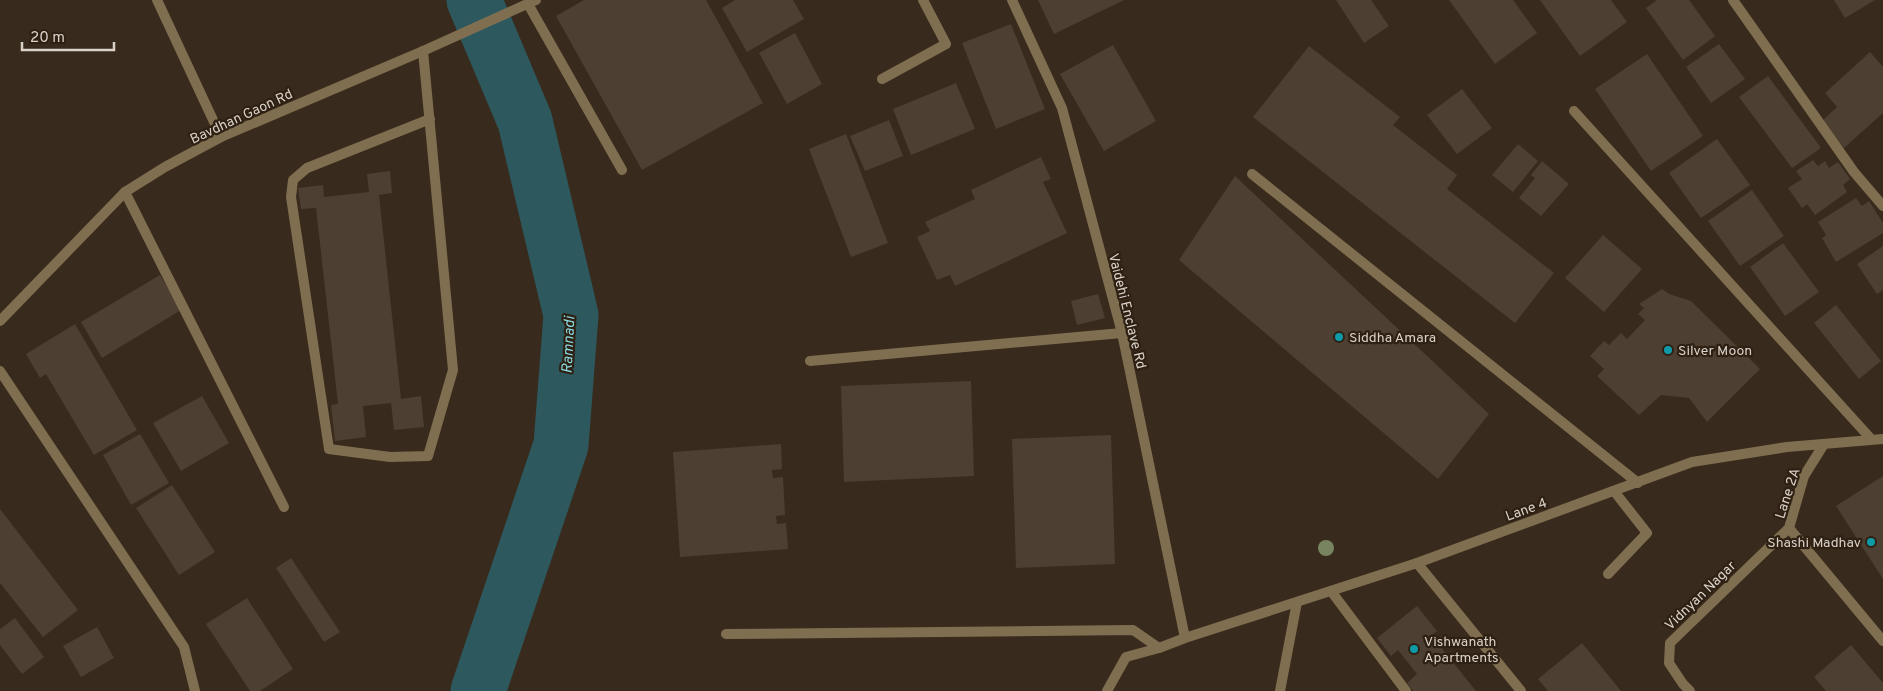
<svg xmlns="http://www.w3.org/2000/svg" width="1883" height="691" font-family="Overpass,sans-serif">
	<rect width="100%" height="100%" fill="#382b1d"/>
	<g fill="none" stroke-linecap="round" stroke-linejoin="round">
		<path stroke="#2d595e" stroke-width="55" d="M474,0L525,121L571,315L561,445L478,691"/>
	</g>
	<path fill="#4d3f31" d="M584,0H706L763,103L642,170L556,16Z
		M735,0H793L804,19L747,52L722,8Z
		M1038,0H1124L1054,34Z
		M1336,0H1371L1389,26L1364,43Z
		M1449,0H1513L1537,33L1495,64Z
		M1540,0H1611L1627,22L1580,56Z
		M1657,0H1689L1715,36L1683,60L1646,8Z
		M1834,0H1875L1845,18Z
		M1011,24L1045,109L996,129L962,43Z
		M795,33L822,84L787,104L759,53Z
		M1719,44L1745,79L1711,103L1686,67Z
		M1113,45L1156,121L1104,151L1060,74Z
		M1309,46L1400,117L1393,125L1457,175L1447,189L1554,273L1515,323L1253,117Z
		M1870,52L1883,67V113L1844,148L1821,122L1837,107L1825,93Z
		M1647,54L1703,136L1651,171L1595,89Z
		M1768,76L1821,148L1792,168L1739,97Z
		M956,83L975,129L911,155L893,109Z
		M1462,89L1492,128L1457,154L1427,115Z
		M889,120L903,156L865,171L850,136Z
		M846,134L888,243L851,257L809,149Z
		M1717,139L1750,185L1701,218L1669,173Z
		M1518,144L1538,161L1513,192L1492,175Z
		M1041,157L1051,179L1043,182L1067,233L955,286L950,275L937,280L917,237L930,231L925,222L975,199L971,190Z
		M1813,160L1818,166L1825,161L1829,168L1838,162L1850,179L1843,185L1847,192L1815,215L1807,204L1802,208L1788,188L1802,179L1796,171Z
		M1542,161L1569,184L1541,216L1519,198L1535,178L1531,175Z
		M390,171L392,193L379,195L401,399L421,396L424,427L394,430L391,403L363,406L366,437L335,441L331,405L338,404L316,208L301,209L298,188L323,185L324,197L369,192L367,174Z
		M1235,176L1489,414L1438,479L1179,260Z
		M1752,190L1784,236L1740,266L1708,221Z
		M1856,198L1862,206L1869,201L1883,223V233L1836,262L1822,238L1826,235L1818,222Z
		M1603,235L1642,269L1604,312L1565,278Z
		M1783,243L1819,292L1785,316L1750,267Z
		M1883,246V290L1877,294L1857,264Z
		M160,275L181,310L102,358L81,322Z
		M1662,289L1669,294L1691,301L1760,369L1707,422L1689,398L1661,395L1639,415L1597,376L1604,369L1590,356L1604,341L1609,345L1621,333L1627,339L1645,320L1638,314L1644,308L1639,304Z
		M1098,294L1105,318L1077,325L1071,301Z
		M1836,305L1881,361L1859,379L1814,323Z
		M75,324L137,430L94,455L46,374L40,378L26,354Z
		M971,381L974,476L844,482L841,386Z
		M202,396L229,443L181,471L153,423Z
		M140,434L169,483L131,505L103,455Z
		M1111,435L1115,564L1016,568L1012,439Z
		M781,444L782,469L772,470L773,478L783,477L785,515L776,516L777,524L786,523L788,549L680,557L673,452Z
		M1883,476V579L1836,506Z
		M172,485L215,552L179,575L136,508Z
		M0,509L78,610L43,637L0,583Z
		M291,558L340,632L324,642L276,568Z
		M247,598L293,669L260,691H250L206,624Z
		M1417,606L1437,631L1423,641L1428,648L1436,641L1476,691H1413L1407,683L1417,674L1398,650L1391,656L1377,638Z
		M15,618L44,657L22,674L0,645V629Z
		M97,627L114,658L81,677L63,646Z
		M1582,643L1621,691H1548L1538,679Z
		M1851,645L1883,683V691H1826L1814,677Z"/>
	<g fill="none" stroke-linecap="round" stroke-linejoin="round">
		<path stroke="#806e50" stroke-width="10" d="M157,0L221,137
			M423,51L453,370L428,456L390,457L329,449L291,197L293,180L307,168L430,119
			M810,361L1122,333
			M1417,563L1521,691
			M1608,574L1647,533L1614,491
			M1331,591L1406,691
			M726,634L1133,630L1159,648"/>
		<path stroke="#806e50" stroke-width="10" d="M1012,0L1062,108L1122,333L1185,638
			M1733,0L1854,172L1883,206
			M528,4L622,170
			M882,79L946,44L923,0
			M1574,111L1872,440
			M1252,174L1638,483
			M125,192L284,507
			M0,371L184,647L195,691
			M1789,528L1883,641
			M1107,691L1126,657L1159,648L1185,638L1417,563L1692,462L1787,447L1883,439
			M1280,691L1297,602
			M1690,691L1683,684L1669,663L1670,643L1789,528L1804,476L1824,444"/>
		<path stroke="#806e50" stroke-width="10" d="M0,321L125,192L165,167L221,137L423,51L536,0"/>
	</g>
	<circle fill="#788460" cx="1326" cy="548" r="8"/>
	<g fill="#0f9aa8" stroke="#2e2113" stroke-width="2">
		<circle cx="1339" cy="337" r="5"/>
		<circle cx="1668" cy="350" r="5"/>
		<circle cx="1871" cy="542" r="5"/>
		<circle cx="1414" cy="649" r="5"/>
	</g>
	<g text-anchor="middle" stroke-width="4.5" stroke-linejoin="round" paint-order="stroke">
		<g font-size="14" fill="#dad1c9" stroke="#2e2113">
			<text transform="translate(241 116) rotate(-25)" y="5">Bavdhan Gaon Rd</text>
			<text transform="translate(1128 311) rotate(76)" y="5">Vaidehi Enclave Rd</text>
			<text transform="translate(1787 493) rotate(-72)" y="5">Lane 2A</text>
			<text transform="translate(1526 509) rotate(-20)" y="5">Lane 4</text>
			<text transform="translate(1700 595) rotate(-44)" y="5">Vidnyan Nagar</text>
		</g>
		<g font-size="14" fill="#dad1c9" stroke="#2e2113" text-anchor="start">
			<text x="1349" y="342">Siddha Amara</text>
			<text x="1678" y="355">Silver Moon</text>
			<text x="1861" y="547" text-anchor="end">Shashi Madhav</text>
			<text x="1424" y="646">Vishwanath<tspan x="1424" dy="16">Apartments</tspan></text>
		</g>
		<g font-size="15" font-style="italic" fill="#88d8e0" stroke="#2e2113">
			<text transform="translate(568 345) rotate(-87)" y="5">Ramnadi</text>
		</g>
	</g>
	<path d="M22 42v8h92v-8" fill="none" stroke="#dad1c9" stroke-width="2.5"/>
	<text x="30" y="42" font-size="15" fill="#dad1c9" stroke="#2e2113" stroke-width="4" paint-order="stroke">20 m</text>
</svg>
